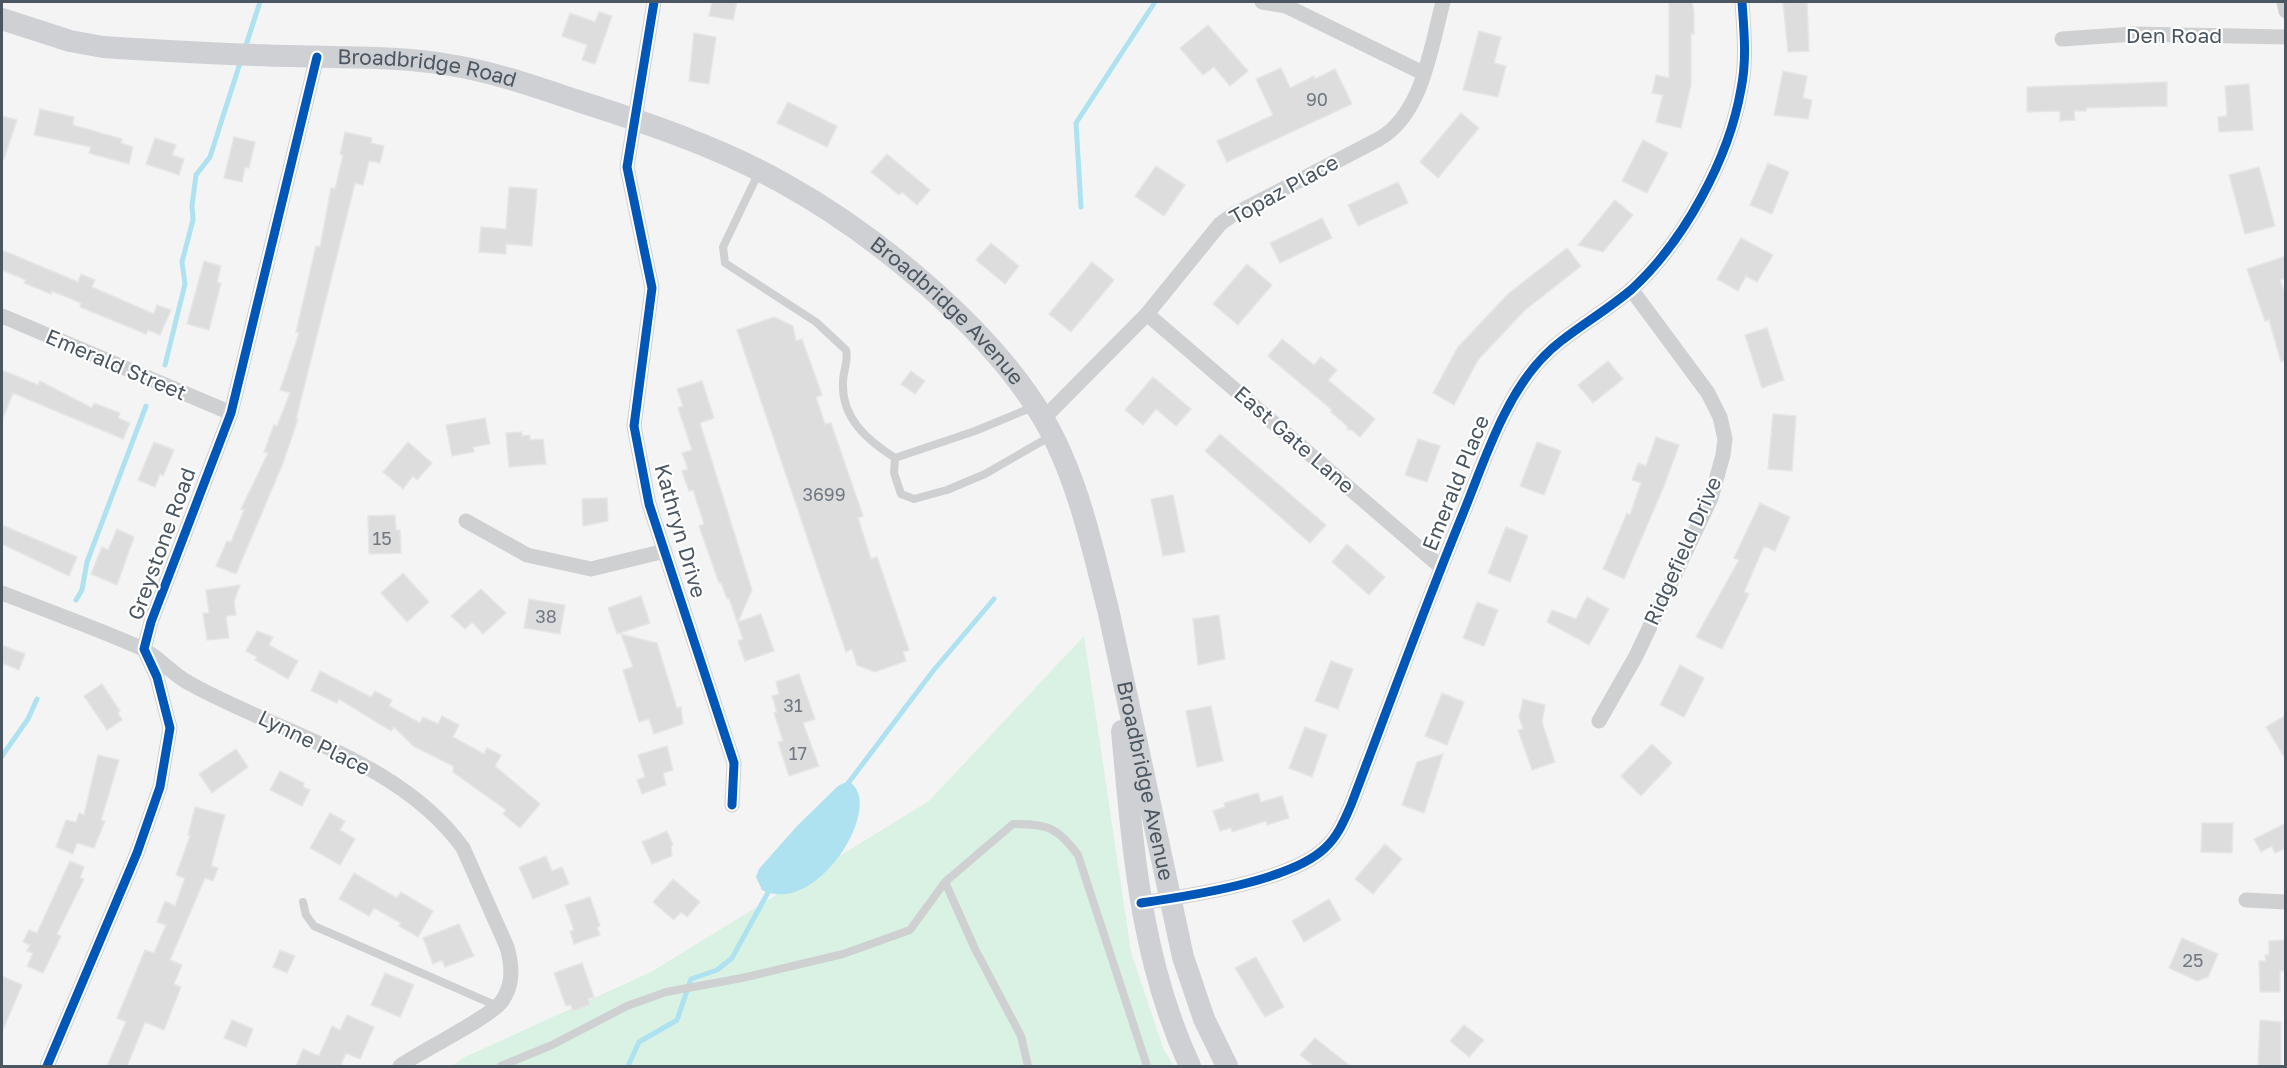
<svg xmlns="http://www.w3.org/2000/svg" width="2287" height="1068" font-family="'Golos Text',sans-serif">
	<rect width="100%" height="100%" fill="#f4f4f4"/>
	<path fill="#d9f2e3" d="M1084,636L1131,952L1163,1048L1174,1066H452L463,1058L651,972L929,801Z"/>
	<path fill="#aee2f0" d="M848,781C888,802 817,918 762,890L756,877L759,869L797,826L838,786Z"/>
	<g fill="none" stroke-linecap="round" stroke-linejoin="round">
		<path stroke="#aee2f0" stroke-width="5" d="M245,48L260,2
			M1081,207L1076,123L1155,2
			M165,365L185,284L182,262L193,220L192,206L196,175L210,157L241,60
			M76,600L82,590L87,562L146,406
			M2,756L28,719L37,699
			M846,786L933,671L994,599
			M628,1066L639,1042L677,1020L691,979L717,970L732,958L771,887"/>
	</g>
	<path fill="#ddddde" stroke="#e5e6e7" stroke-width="1.5" d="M712,2H737L733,20L709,16Z
		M1669,2H1692L1694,12V34H1691V85L1681,128L1656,122L1663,95L1652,93L1656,75L1669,78Z
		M1783,2H1807L1809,51L1788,52Z
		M599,12L612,16L595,64L582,60L587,45L562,36L570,13L595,22Z
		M1208,25L1248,71L1230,86L1214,67L1203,75L1180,48Z
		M1479,31L1501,37L1494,63L1506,66L1498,97L1463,90Z
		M694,33L716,37L709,84L689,81Z
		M1281,68L1290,88L1314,76L1315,79L1335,69L1352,104L1227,162L1217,141L1273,115L1256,79Z
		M1783,71L1807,76L1803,98L1812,100L1808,119L1774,115Z
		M2167,82V106L2086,108V111H2074L2075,120L2060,121V111L2027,112V87Z
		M2249,84L2253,130L2219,132L2218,117L2226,116L2227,113L2225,86Z
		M788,102L837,126L827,147L777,123Z
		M40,109L74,117L73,125L122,139L121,143L133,147L129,164L89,153L91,147L34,135Z
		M1461,113L1479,128L1438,178L1420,162Z
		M2,116L17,120L4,159H2Z
		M345,132L372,138L371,143L384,146L380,163L369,161L363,185L355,183L296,419H298L283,463L236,574L216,566L227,541L231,542L244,510L241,509L268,453L264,452L274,425L277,426L290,393L280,390L299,333L296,332L316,246L320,247L331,188L335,189L343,155L340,154Z
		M234,137L255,142L249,168L245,167L242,182L224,178Z
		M155,138L176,145L172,155L184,159L179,175L146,164Z
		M1643,140L1668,153L1647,193L1622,181Z
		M887,154L930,190L917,205L902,192L899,195L871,172Z
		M1768,163L1789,172L1772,214L1750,205Z
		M1156,166L1185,185L1164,216L1135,196Z
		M2259,167L2275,226L2245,234L2229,175Z
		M1398,182L1408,203L1358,226L1348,205Z
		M509,187L537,189L532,246L506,244V254L479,252L481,227L506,229Z
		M1615,200L1633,215L1603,252L1578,245Z
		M1322,218L1332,238L1280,263L1270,243Z
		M1741,238L1773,255L1757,282L1746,276L1738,291L1717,279Z
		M991,243L1019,266L1005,284L976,260Z
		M1567,248L1581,266L1525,310L1478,360L1454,405L1433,393L1458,347L1508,294Z
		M2,250L78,282L81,274L95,280L92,287L154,314L157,305L171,310L160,335L148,330L146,334L80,307L81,303L52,291L51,294L24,283L26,280L2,270Z
		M2286,256V278L2280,280L2286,295V361L2281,362L2269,320L2265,321L2247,269Z
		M204,261L221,266L217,282L221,283L209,330L187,324Z
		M1092,262L1114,280L1071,332L1049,314Z
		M1247,264L1272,285L1238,325L1213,304Z
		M774,317L793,326L796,341L802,339L822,395L816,397L825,424L831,423L863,516L858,518L871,559L877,557L909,650L903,652L906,661L875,672L857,665L852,649L846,652L737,330Z
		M1767,328L1784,380L1762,388L1745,335Z
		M1282,339L1314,365L1321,357L1337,370L1328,380L1375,419L1360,437L1352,430H1348L1347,426L1331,412L1332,410L1268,356Z
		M1608,361L1623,379L1593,403L1578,385Z
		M2,370L38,385L40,381L92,408L94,403L120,413L118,418L130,423L123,439L13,393L2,421Z
		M911,371L925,381L915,394L901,384Z
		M1153,377L1191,409L1176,426L1156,409L1143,425L1125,410Z
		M702,381L714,418L700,423L752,590L738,622L761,614L774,651L745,661L738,641L743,639L729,598L727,599L721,583H719L699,526L704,524L693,490L689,491L682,471L688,469L682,453L692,450L678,408L683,406L677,389Z
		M1773,414L1796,416L1792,471L1768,469Z
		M485,418L490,444L473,447L474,452L452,456L446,425Z
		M522,432V436L530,435V440L543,439L546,464L509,467L506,433Z
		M1220,434L1326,525L1310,543L1205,451Z
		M1656,437L1679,445L1664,486L1624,579L1603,569L1627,513L1630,515L1641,483L1632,480L1638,463L1646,466Z
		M1418,439L1440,446L1427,482L1405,475Z
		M154,442L174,450L163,476L160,474L155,487L138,480Z
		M408,442L432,463L417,480L413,476L403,489L383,472Z
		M1537,442L1561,451L1544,495L1520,486Z
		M1173,495L1185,552L1163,556L1151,499Z
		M607,498L608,521L583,526L582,499Z
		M1760,503L1790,517L1775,551L1764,546L1744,592L1749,594L1722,649L1696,637L1739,560L1734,558Z
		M395,515L396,530H400L401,553L369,554L368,516Z
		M2,525L77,557L69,576L2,544Z
		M1506,527L1528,536L1510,582L1488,573Z
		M117,529L134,537L117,585L91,574L102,547L108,550Z
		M1347,544L1385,577L1369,595L1332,562Z
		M403,573L429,602L407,622L381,593Z
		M240,585L234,602L236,615L226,616L229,638L207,640L203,613H209L206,590Z
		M481,589L506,613L483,634L472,622L465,629L451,616Z
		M641,596L650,623L617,634L608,608Z
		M1587,597L1609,609L1589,645L1547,622L1552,610L1576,619Z
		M529,599L565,605L560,634L524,628Z
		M1477,602L1498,610L1484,646L1463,638Z
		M1219,615L1225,659L1198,665L1193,619Z
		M257,631L273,637L269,645L298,661L288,679L255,660L257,657L246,651Z
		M621,634L657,643L677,708L681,707L683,724L654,734L649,719L639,722L623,670L633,667Z
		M2,645L25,654L19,670L2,663Z
		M1331,661L1353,669L1338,709L1315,701Z
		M1680,665L1704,678L1684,717L1660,705Z
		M320,671L371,697L375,691L392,700L389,706L420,723L423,717L438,724L442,716L459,725L453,737L484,754L487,748L501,755L495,766L540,804L520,828L503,814L506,810L453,772V766L413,746L394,727L391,731L339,699L337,703L311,691Z
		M799,674L815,719L803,723L819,766L789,776L778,742L783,741L774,713L777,712L772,696L779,694L776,682Z
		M102,684L120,711L118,713L122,720L107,730L84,696Z
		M1442,693L1464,702L1447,745L1425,736Z
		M1523,699L1545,705L1542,722L1555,762L1532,770L1518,730L1523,729L1519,717Z
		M1211,706L1223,761L1197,767L1186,711Z
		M2286,715V760L2266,727Z
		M1305,727L1327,735L1312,777L1289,768Z
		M1652,744L1672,763L1641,796L1621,776Z
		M667,746L673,770L663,773L666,785L642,794L637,780L645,777L638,755Z
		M236,749L248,767L212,793L199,774Z
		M1443,754L1424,813L1402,805L1417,762Z
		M98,755L119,760L101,820L105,821L94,848L77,843L73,854L56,847L66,820L76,822L79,813L84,815Z
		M280,771L304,783L303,787L310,790L302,806L270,790Z
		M1258,793L1261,802L1282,796L1289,818L1267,825L1266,821L1232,832L1231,828L1220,831L1213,811L1225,807L1224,803Z
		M195,807L225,815L211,866L218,868L213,881L205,878L170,960L182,965L174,984L181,987L164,1030L145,1022L127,1066H107L126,1022L117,1018L145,950L154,953L166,925L157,922L165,901L175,906L185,878L176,875L190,836L188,835Z
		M330,813L345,821L340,830L355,839L340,865L310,848Z
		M2202,823H2233L2232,853L2201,852Z
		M2286,823V848L2275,853L2272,846L2261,852L2254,839Z
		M667,831L673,845L671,846L672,856L652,864L642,842Z
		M1385,844L1402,859L1373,894L1355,879Z
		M546,856L552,871L562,867L569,884L533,899L519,867Z
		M70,861L84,867L80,878L84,879L57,934L61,936L43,973L27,966L33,953L27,951L30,945L23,942L29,930L37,933Z
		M354,873L397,898L401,892L433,911L418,937L399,926L401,923L374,908L369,916L339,899Z
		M673,879L700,902L687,917L681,912L674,920L653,902Z
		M590,897L600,926L597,928L600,935L574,944L570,931L574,930L565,905Z
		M1329,899L1341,920L1304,942L1292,921Z
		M459,924L474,956L445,967L442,960L433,964L423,938Z
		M2182,938L2218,954L2208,977L2197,981L2169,968Z
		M2286,940V971H2280V992H2260L2259,961H2266L2265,955H2269V941Z
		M280,950L295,956L287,973L273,967Z
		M1256,957L1284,1007L1265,1017L1235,968Z
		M582,963L594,997L588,999L590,1005L573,1011L571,1005L566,1006L554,973Z
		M385,973L414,985L400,1017L371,1005Z
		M2,976L22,985L2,1032Z
		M347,1015L374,1027L360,1059L346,1053L341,1065L344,1066H296L303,1049L319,1056L332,1026L340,1030Z
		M232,1020L253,1029L246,1047L224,1038Z
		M2260,1020L2281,1022V1066H2258Z
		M1464,1025L1484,1040L1469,1057L1450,1041Z
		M1315,1038L1350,1066H1314L1300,1055Z"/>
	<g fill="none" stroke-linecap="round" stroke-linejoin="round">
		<path stroke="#ced0d2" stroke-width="8" d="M759,172L723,247L725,263L816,322L846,350C849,360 843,371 843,382C841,418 867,440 895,458
			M1033,407L975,431L895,458L894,473L901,494L914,499L947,490L985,474L1051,436
			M945,882L975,949L1021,1036L1028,1066
			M303,902L306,915L314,926L497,1006
			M501,1066L552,1045L627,1006L666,992L742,978L843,954L910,930L945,882L1013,824C1048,824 1057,827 1078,855L1147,1066"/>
		<path stroke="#ced0d2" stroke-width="15" d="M654,2L627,167L652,288L634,426L649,504L734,763L732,805
			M1262,2L1286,6L1423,73
			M2284,2L2286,11
			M2062,39L2134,34L2286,37
			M1147,314L1441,567
			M2,316L231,413
			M1043,419L1147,314L1220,224L1231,216L1379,139C1423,114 1431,46 1443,2
			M466,521L527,555L591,569L665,551
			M2,593C48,611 96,628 141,648C159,657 172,674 189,683C280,734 400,760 463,848L507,947C512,965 514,984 502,1001C491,1017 421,1051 400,1066
			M1599,721L1636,656L1711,498L1723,455L1725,439L1720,417L1708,393L1631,289
			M2246,900L2286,902
			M1141,903C1189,896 1291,881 1325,848C1338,836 1344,821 1351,805C1388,708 1423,611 1462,516C1476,482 1488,446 1505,413C1519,385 1536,360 1561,341C1584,323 1610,308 1632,289C1684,241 1729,159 1741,89C1747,60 1744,31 1742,2
			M47,1066L137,853L160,787L170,728L157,677L144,649L151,622L231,413L317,57"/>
		<g stroke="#ced0d4" stroke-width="22">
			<path id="s1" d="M2,19L70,41L103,47C166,51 229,55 292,56C345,58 398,56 450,65C494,72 536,87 578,101C647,123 719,147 783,183C875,234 989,327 1043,418C1077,475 1092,546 1108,609L1183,957L1204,1019L1227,1066"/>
			<path d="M1122,731C1133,848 1140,958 1190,1066"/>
		</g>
		<defs>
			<path id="cycleway" d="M654,2L627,167L652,288L634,426L649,504L734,763L732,805
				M1141,903C1189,896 1291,881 1325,848C1338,836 1344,821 1351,805C1388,708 1423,611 1462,516C1476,482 1488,446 1505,413C1519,385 1536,360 1561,341C1584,323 1610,308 1632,289C1684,241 1729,159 1741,89C1747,60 1744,31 1742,2
				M47,1066L137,853L160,787L170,728L157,677L144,649L151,622L231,413L317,57"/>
		</defs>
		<use href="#cycleway" stroke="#fff" stroke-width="13"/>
		<use href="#cycleway" stroke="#0057b8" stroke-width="9"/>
	</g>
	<g text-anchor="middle" stroke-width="4.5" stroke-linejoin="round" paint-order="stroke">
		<g font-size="18" fill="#707881">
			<text x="1317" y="106">90</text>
			<text x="824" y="501">3699</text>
			<text x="382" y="545">15</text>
			<text x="546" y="623">38</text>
			<text x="793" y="712">31</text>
			<text x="798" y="760">17</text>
			<text x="2193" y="967">25</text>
		</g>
		<g font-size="21" fill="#4a5661" stroke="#fff">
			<text x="2174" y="43">Den Road</text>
			<text dy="7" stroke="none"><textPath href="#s1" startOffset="430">Broadbridge Road</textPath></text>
			<text transform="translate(1284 190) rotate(-29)" y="7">Topaz Place</text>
			<text dy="7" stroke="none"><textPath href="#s1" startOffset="1016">Broadbridge Avenue</textPath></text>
			<text transform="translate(116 365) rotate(23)" y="7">Emerald Street</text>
			<text transform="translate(1294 440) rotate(41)" y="7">East Gate Lane</text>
			<text transform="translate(1456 483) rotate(-68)" y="7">Emerald Place</text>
			<text transform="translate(680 531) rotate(74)" y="7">Kathryn Drive</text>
			<text transform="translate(162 544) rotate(-70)" y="7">Greystone Road</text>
			<text transform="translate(1683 551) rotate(-66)" y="7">Ridgefield Drive</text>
			<text transform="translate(314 743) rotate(26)" y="7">Lynne Place</text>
			<text dy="7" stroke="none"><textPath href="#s1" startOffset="1539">Broadbridge Avenue</textPath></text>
		</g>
	</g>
	<rect width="2287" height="1068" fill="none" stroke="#4a5661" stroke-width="6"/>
</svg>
